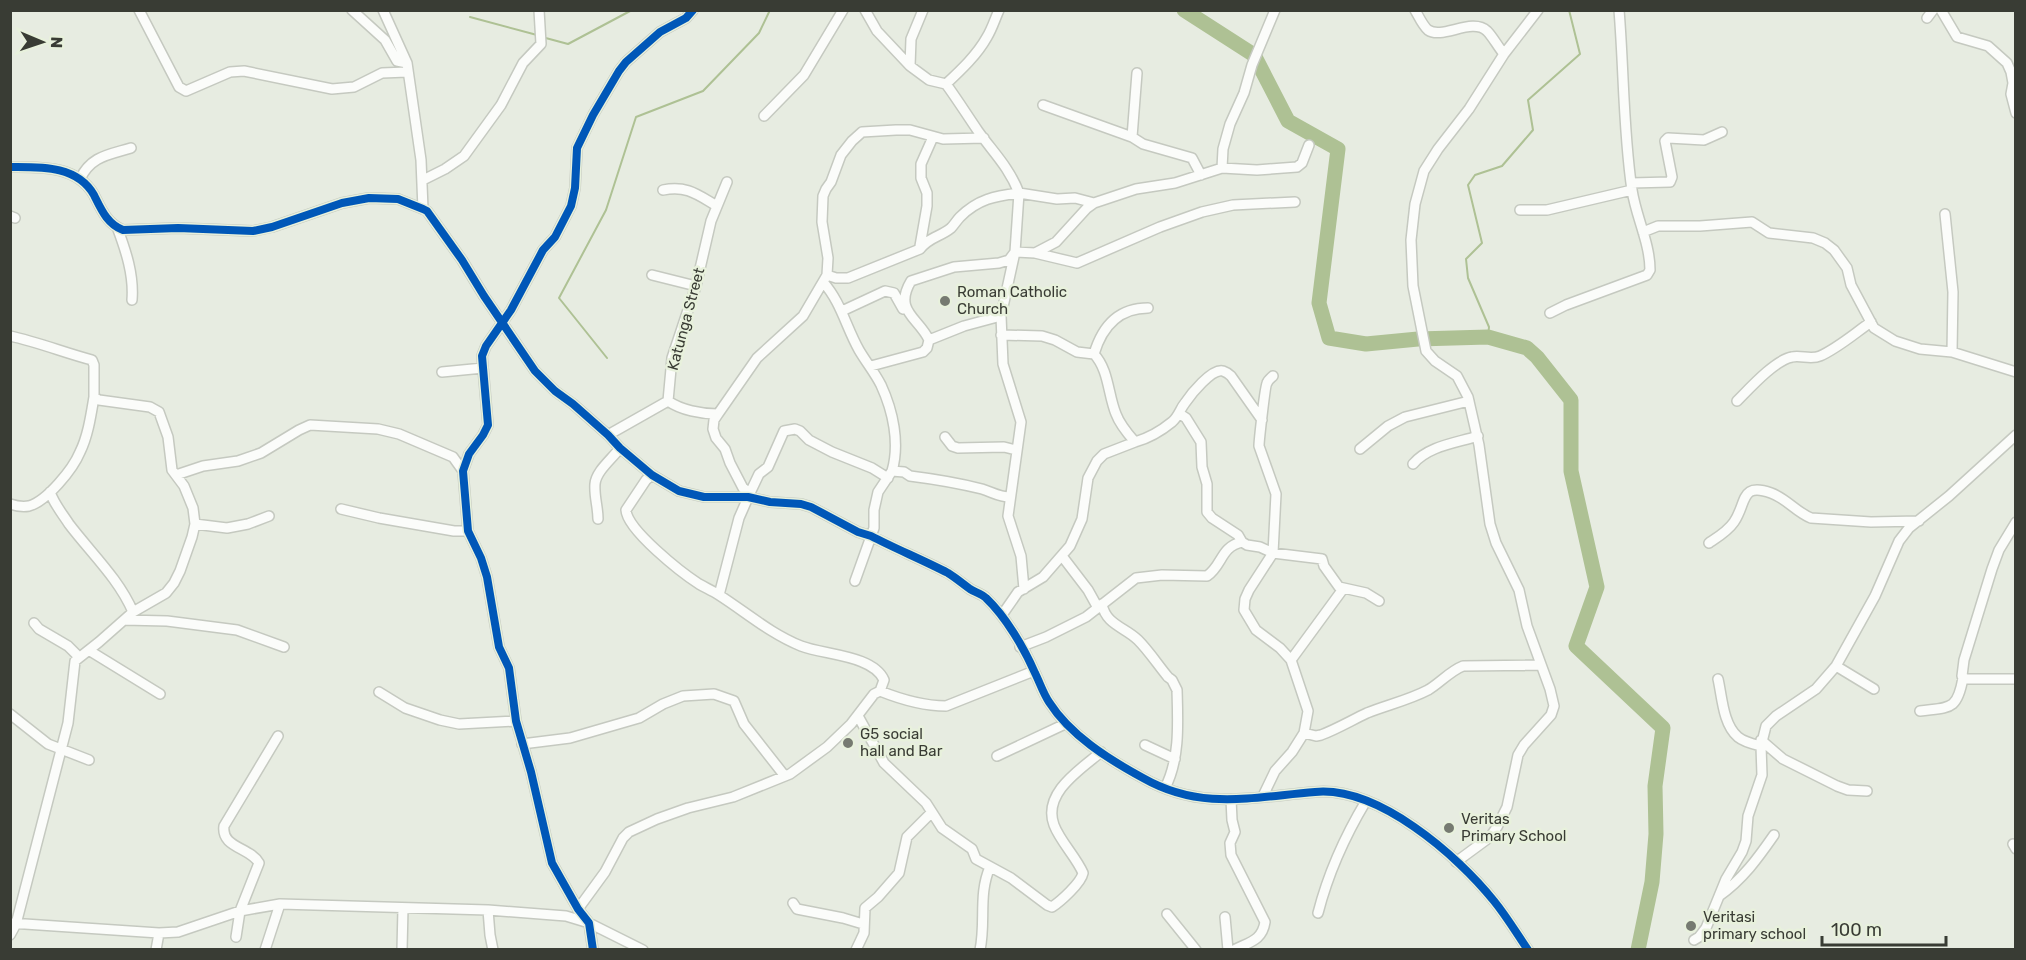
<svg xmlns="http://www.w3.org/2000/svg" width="2026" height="960" font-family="Rubik,sans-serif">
	<rect width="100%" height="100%" fill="#e7ece1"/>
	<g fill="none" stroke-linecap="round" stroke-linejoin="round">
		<path stroke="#aec194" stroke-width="2" d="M470,17L537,35
			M542,37L568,44L632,10
			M1488,337L1489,327L1468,278L1466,259L1482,243L1468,185L1475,175L1502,166L1533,130L1528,100L1580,54L1569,10
			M607,358L559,298L606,210L636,117L703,91L759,33L770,10"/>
		<path stroke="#aec194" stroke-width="15" d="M1184,10L1254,55L1288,121L1338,149L1319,303L1329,338L1366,344L1418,339L1488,337L1527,348L1537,357L1571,400V471L1597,587L1576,646L1663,728L1655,786L1656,834L1652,882L1638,950"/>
		<defs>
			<path id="minor" d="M139,10L179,87L186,91L230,72L244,71L332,89L354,87L382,73L407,72
				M352,10L385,40L397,61L407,63
				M383,10L407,63L421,160L423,209
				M865,10L877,31L910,66
				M923,10L911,39L910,66L929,80L946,84
				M1415,10C1419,17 1423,26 1428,30C1442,40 1472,17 1487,31C1493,37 1498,47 1504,54
				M1941,10L1957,37L1988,46L2007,63L2011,72L2013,83L2011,94L2016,113
				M1927,18L1933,10
				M1043,105L1132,137L1143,144L1192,158L1201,175
				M764,116L804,75L843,10
				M1132,137L1137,73
				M10,167C40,167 77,165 94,195C101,209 107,224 123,230L178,228L253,231L272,227L342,203L369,198L398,199L423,209L427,211L462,260L484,296L535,371L555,391L573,404L608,435L620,448L652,475L679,491L704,497H748L770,502L801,504L811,507L858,532L871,536C896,549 923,560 948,573C956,578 963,584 970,589C975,592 982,594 986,598C1006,617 1024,648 1035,673C1040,683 1043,693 1049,702C1070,735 1108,759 1143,778C1201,811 1252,797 1315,792C1378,786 1457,855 1494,901C1507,917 1517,934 1528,950
				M1222,168L1223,149L1230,124L1244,93L1252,65L1275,10
				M80,179C91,156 108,155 131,148
				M423,180L445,169L464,156L501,105L523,63L541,44L539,10
				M1631,183L1670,182L1672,177L1665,141L1668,138L1704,140L1722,132
				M663,190C687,185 698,195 717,206
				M1520,210H1547L1632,190
				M1945,214L1953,292L1952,352
				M10,216L15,218
				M117,227C126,251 134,275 132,300
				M1643,232L1658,226H1700L1752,222L1769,233L1813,238L1825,243L1834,250L1847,268L1851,285L1874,328L1895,341L1920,349L1952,352L2016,372
				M920,246L927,206V193L921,178V164L933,137
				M1035,253L1056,242L1087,208L1094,203
				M652,275L696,286
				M827,275L836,278H848L920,249C929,237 940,237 951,228C954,225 957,220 960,217C978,199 995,196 1019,193C1009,167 993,152 978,131C967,115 957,99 946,84C961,70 977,55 987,37C992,29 995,19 999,10
				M823,282C841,302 846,327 859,350C866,362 875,373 881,385C893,411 900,443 892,471
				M842,311L885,291L894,293L903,309
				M1550,313L1566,305L1647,275L1650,270C1650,243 1636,217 1632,190C1623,130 1624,70 1619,10
				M1001,335L1042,336L1055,340L1077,352L1094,354C1109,370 1108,395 1116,414C1120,425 1128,434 1135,442C1149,438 1161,431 1172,422C1179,416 1180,409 1185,403C1191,394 1212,368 1223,371C1226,372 1229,374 1231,376L1262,420
				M10,336C38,342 65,353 92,360L94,365V397L99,400L150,407L159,412L168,437L172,470L184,486L193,508L195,524L192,537L180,571L174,583L166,593L133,612L99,642L75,661L68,723L16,924L10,935
				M929,340C919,318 893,311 911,281L954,267L999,263L1009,260L1015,252L1035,253L1077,263L1160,227L1202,212L1233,205L1295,202
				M1094,354C1102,327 1118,308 1148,308
				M871,366L923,352L927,348L929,340L964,326L1001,316
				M442,372L483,368
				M668,401C681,410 701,414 718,414L714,420L713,429L716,438L725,449L730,463L743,488L750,493
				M1737,401C1749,389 1775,360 1792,357C1801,355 1811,360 1820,356C1838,348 1855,333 1871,322
				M718,414L757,358L803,316L827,275L828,258L822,222L823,196L826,189L831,182L841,155L852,141L862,132L896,130H910L943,139L984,138
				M1180,414L1186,418L1201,442L1202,467L1207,484V512L1212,518L1238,535L1242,542L1247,545L1260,547L1273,553L1322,559L1324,566L1339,587L1366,593L1379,601
				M608,435L668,401L672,358L696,286L711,221L727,182
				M945,437L952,446L958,448L1004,447L1016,450
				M1360,449L1388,426L1405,417L1469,401
				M1413,464C1428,446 1456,443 1478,436
				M176,475L203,466L238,461L261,453L299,430L310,425L378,429L399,434L453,457L463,471
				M652,475L646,480L626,510C627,530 682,573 699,584C706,588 713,591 719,595C747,613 771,634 801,646C824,655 873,655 884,680L880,691
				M50,492C54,504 62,513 69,524C91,553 119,579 133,612
				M10,504C16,506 23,507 29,506C47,501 73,469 80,452C88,436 91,415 94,397
				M341,509L379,518L454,531H468
				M598,519C598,507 594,496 595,484C596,471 612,459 620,448
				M2016,522L1999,550L1992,569L1964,660L1962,676L1966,679H2016
				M195,524L227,528L248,524L269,516
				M1709,543C1718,537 1728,531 1734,522C1747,503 1740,482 1771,493C1786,498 1796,512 1811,518L1871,522L1919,521
				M1062,556L1088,590L1098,608
				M855,581L874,528V510L878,492L892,471L904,472L910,476C934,479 958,483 982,489C992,492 999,497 1010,497
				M1024,589L1021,556L1008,516L1021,422L1003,364L1001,316L1015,252L1019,193L1057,199L1075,198L1094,203L1136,189L1175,183L1222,168L1257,170L1297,167L1302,163L1309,145
				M719,595L739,518L750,493L759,474L768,467L784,431L795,429L800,431L809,440L832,452L872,468L888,478
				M1102,604C1106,625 1125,627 1138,640C1149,651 1158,665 1168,677L1172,680L1177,690C1178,723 1180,759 1165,788
				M1002,615L1018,592L1043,577L1070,546L1082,519L1088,478L1097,461L1104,454L1135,442
				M124,620L167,621L237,630L284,647
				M34,623L39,629L68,646L79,657
				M1020,647L1046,637L1086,617L1136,578L1162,575L1207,576C1223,565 1220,547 1242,542
				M90,651L160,694
				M1291,660L1343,589
				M1836,666L1874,689
				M1718,679C1722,696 1723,725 1738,737C1744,742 1753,744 1761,746
				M379,692L405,708L440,720L459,724L516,721
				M1920,711C1950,707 1957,711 1963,678
				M10,714L48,744L89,760
				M858,716L884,763L926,803L942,828L972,849L976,859L1011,878L1047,905L1052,907C1061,901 1081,883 1083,873C1076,857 1060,841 1054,825C1042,793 1081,769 1101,752
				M1304,733L1316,736L1321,735C1337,729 1352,720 1367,713C1387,705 1409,700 1428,690C1440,683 1450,671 1463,666L1540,665
				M1761,740L1783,759L1837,786L1848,790L1867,791
				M522,744L570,738L639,718L663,704L683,696L714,694L734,701L744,724L784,775
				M1145,745L1175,759
				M997,756L1065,724
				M1263,796L1275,771L1292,752L1304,733L1308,711L1291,660L1280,648L1256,630L1244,610L1245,599L1249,590L1273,553L1276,494L1259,446C1259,441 1265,386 1267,383C1268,380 1271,378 1273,376
				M1231,799L1232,820L1235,832L1230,843L1231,855L1265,922C1262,941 1249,942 1234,950
				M2013,844L2016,849
				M1456,862L1490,837L1497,827L1507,807L1518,755L1524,745L1551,715L1554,706L1550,689L1527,626L1519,590L1496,543L1490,524L1479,445L1468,397L1457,376L1435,361L1426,351L1413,286L1411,240L1415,204L1424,171L1438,149L1469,109L1504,54L1538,10
				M1719,896C1743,879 1758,858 1774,835
				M793,903L797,909L802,910L843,918L863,924
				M578,909L605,872L623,838L629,832L657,819L688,808L733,797L790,774L827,747L851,724L874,694L880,691C900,699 925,706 946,706L1034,671
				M488,910L490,935L493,950
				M1318,913C1328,874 1345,836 1366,801
				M1167,914L1196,950
				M1225,917L1228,950
				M10,923L159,933L178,932L240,911L280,904L488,910L566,916L589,923L643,950
				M236,937L240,911L259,863C250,847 221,848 224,826L278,736
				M1694,940L1699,937L1706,928L1726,879L1742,852L1746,841L1748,816L1762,775L1761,746L1766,726L1776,716L1816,689L1836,666L1875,596L1899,541L1909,528L1949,496L2016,435
				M156,950L159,933
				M265,950L280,904
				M402,950L403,908
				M593,950L589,923L578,909L552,863L531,772L516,721L509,668L499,647L487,577L481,558L468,531L463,471L469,454L483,435L488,425L482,356L486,346L511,310L543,250L555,237L571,206L575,188L577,148L593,115L619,71L626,62L660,32L686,18L693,10
				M856,950L864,933L865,908L878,897L899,873L907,837L931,813
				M980,950C986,922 978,894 990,867"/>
		</defs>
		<use href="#minor" stroke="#c5c9c0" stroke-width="12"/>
		<use href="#minor" stroke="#fbfcfa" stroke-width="9"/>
		<defs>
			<path id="cycleway" d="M10,167C40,167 77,165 94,195C101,209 107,224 123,230L178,228L253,231L272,227L342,203L369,198L398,199L423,209L427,211L462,260L484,296L535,371L555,391L573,404L608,435L620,448L652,475L679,491L704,497H748L770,502L801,504L811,507L858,532L871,536C896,549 923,560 948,573C956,578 963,584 970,589C975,592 982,594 986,598C1006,617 1024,648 1035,673C1040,683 1043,693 1049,702C1070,735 1108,759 1143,778C1201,811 1252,797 1315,792C1378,786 1457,855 1494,901C1507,917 1517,934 1528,950
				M593,950L589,923L578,909L552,863L531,772L516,721L509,668L499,647L487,577L481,558L468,531L463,471L469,454L483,435L488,425L482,356L486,346L511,310L543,250L555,237L571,206L575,188L577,148L593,115L619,71L626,62L660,32L686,18L693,10"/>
		</defs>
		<use href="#cycleway" stroke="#e8f1dc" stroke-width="11"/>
		<use href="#cycleway" stroke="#0057b8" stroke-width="8"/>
	</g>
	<g fill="#767a71" stroke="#e8f1dc" stroke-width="2">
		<circle cx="945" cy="301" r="6"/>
		<circle cx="848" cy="743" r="6"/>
		<circle cx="1449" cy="828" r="6"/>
		<circle cx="1691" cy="926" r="6"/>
	</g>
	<g text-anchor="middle" stroke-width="5" stroke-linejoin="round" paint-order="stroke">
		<g font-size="15" fill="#393c34" stroke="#e8f1dc" text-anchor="start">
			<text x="957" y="297">Roman Catholic<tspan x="957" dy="17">Church</tspan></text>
			<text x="860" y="739">G5 social<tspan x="860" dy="17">hall and Bar</tspan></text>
			<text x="1461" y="824">Veritas<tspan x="1461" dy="17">Primary School</tspan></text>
			<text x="1703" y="922">Veritasi<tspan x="1703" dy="17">primary school</tspan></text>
		</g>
		<g font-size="15" fill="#393c34" stroke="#e8f1dc">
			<text transform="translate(686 319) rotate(-75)" y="5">Katunga Street</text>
		</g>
	</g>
	<rect width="2026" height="960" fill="none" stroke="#393c34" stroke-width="24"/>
	<g transform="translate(42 42) rotate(92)" stroke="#e8f1dc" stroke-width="4.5" paint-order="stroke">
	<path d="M0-4.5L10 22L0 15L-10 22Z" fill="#393c34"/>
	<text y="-9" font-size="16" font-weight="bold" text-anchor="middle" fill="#393c34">N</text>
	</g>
	<path d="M1822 936v9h124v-9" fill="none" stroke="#393c34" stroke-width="3"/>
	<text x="1831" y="936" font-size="18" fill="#393c34" stroke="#e8f1dc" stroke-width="4.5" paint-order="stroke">100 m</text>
</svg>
